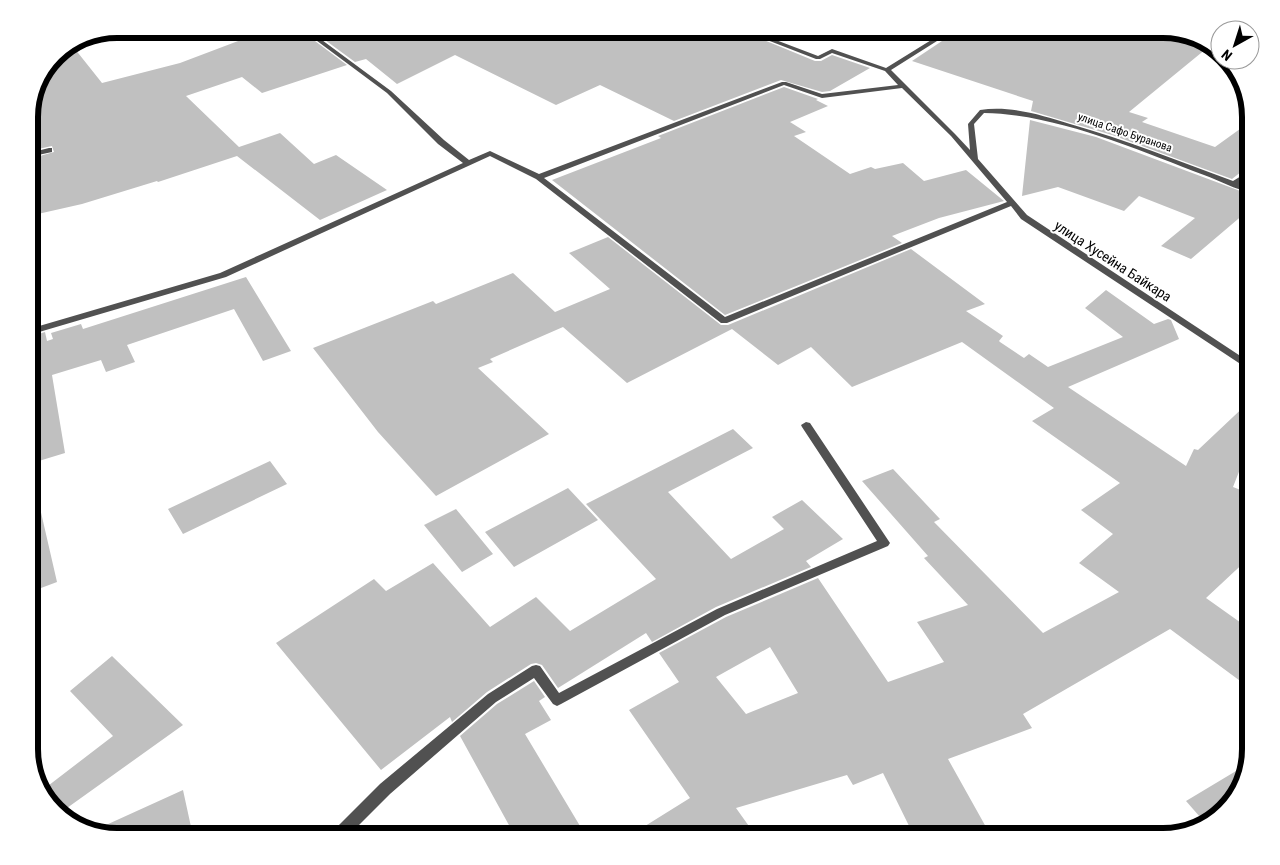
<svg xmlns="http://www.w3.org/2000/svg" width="1280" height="865" font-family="'Roboto Condensed',sans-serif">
	<rect width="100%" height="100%" fill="#fff"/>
	<path fill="#c0c0c0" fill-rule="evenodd" d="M270,29H299L347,65L262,93L242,77L186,96L239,147L280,133L314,164L336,155L387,190L320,220L237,156L158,182L157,181L82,204L29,216V159L54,152L52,146L29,151V111L55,54L71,44L102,83L180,63Z
		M310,29H737L815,61H821L832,55L870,68L830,91L822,92L781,80L674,121L600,85L556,105L455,55L397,84L366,59L355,62Z
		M960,29H1164L1212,44L1129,112L1148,118L1142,122L1215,147L1251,121V164L1232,179L1112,135L1031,111L1033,101L912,61Z
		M784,87L818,99L816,100L828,106L790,122L806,132L794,136L850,174L871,167L875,169L903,163L924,181L966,170L1004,201L939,218L892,236L902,243L725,315L552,180L661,138L658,136Z
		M1030,120L1096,137L1251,195V208L1191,259L1161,246L1195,218L1139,196L1124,211L1058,187L1022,196Z
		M608,237L721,325H728L911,249L985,304L966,311L1003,336L999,341L1000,342L1024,358L1029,354L1048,367L1123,337L1085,308L1106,290L1154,324L1168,319L1171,320L1179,339L1068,387L1186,466L1194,449L1198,450L1251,400V441L1233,487L1251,494V556L1206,598L1251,630V689L1170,629L1023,714L1032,728L948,759L991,836H914L883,773L853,785L847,775L736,808L756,836H629L690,798L629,710L679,682L659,653L726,617L818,578L888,682L944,662L917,622L968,605L924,558L928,556L862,481L893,469L940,519L934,522L1043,633L1119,592L1079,563L1113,534L1081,510L1120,483L1032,421L1054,408L962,342L852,387L811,347L778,365L732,329L627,383L563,327L490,359L493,362L478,368L549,434L436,496L378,432L313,348L433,301L436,304L513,273L555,312L610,289L569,253ZM770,647L798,693L746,714L716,677Z
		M246,277L291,351L263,361L234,309L127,345L135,362L106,372L101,360L52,375L65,453L29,464V337L45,332L47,341L53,339L51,333L81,324L83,329Z
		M733,429L753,448L668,492L731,559L784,529L772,517L802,500L843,539L806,561L811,567L716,607L652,642L646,633L558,688L542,665L536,663L531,664L487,692L452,722L450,717L381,770L276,643L374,579L386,591L433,563L490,627L536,597L570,631L656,579L586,504Z
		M270,461L287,484L183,534L168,509Z
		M568,488L598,520L514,567L485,532Z
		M40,508L57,582L33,591L29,572V509Z
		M456,509L493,554L462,572L424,525Z
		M112,656L183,725L60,813L40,792L113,736L70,691Z
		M534,681L545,697L539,701L551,720L525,734L586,836H515L460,736L497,704Z
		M1246,765L1236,797L1207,825L1186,801Z
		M183,790L193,836H116L95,830Z"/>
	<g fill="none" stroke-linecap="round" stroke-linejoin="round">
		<path fill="#515151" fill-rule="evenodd" d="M301,29H307L391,91L444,140L469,160L490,151L539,174L782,82H786L822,94L898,85L885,71L832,53L820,59H816L739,29H747L818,56L832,49L886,68L949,29H956L891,70L955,134L970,150L968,124L980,110C1009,105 1042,115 1070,124C1126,140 1179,161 1233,181L1251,170V175L1240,184L1251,188V193C1235,189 1220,181 1204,175C1138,150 1056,114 984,113L974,124L978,159L1027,215L1251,363V370L1248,369L1021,219L1011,206L727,323H721L536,179L490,156L226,277L29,335V329L220,273L463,163L438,144L387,93ZM784,85L822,98L902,88L951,136L1007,202L725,317L544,178Z
			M49,148H52V152L29,157V153Z
			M806,422L810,423L890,543L888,546L725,615L561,704L557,706L553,704L534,678L496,702L390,794L348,836H331L333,831L380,784L488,694L532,666L536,665L540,666L559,693L717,609L877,541L802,427L801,425Z"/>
	</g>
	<g text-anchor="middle" stroke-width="4" stroke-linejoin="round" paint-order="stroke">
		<g font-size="11" fill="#000" stroke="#fff">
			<text transform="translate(1125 132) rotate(19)" y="4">улица Сафо Буранова</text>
		</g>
		<g font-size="14" fill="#000" stroke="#fff">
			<text transform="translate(1113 261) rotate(33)" y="5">улица Хусейна Байкара</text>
		</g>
	</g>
	<path d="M0 0H1280V865H0ZM117 38H1163A79 79 0 0 1 1242 117V749A79 79 0 0 1 1163 828H117A79 79 0 0 1 38 749V117A79 79 0 0 1 117 38Z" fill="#fff" fill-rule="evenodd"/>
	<path fill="none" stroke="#000" stroke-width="6" d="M117 38H1163A79 79 0 0 1 1242 117V749A79 79 0 0 1 1163 828H117A79 79 0 0 1 38 749V117A79 79 0 0 1 117 38Z"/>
	<g transform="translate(1235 45) rotate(219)"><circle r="24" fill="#ffffff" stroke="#999999"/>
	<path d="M0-4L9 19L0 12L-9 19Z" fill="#000000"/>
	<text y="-8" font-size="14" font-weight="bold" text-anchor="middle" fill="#000000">N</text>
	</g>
</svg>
